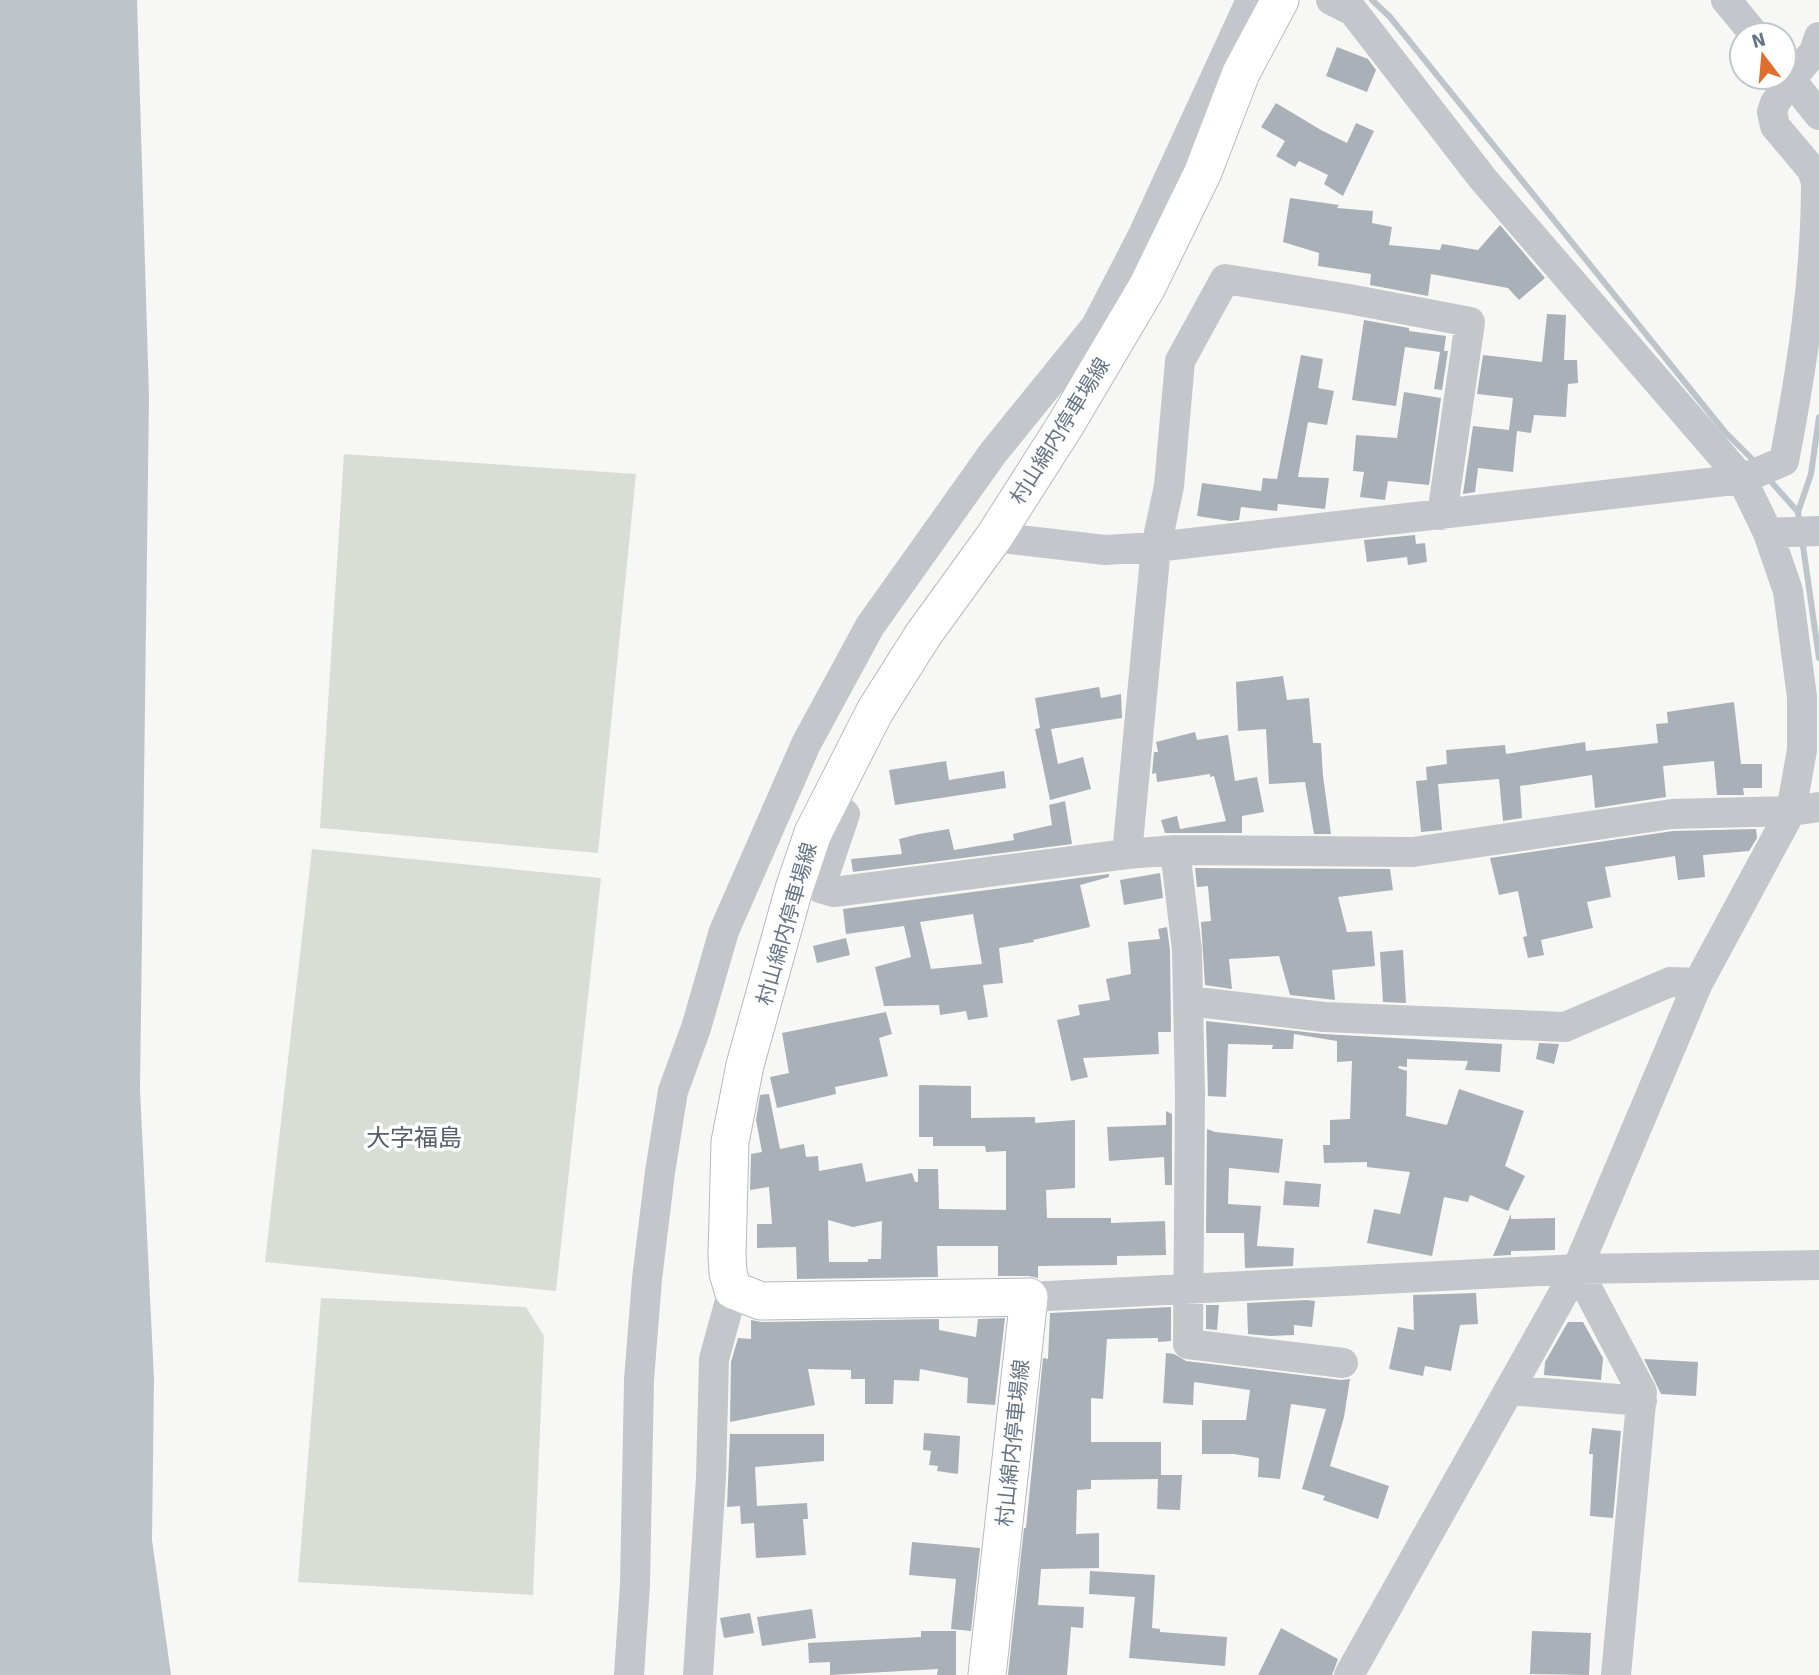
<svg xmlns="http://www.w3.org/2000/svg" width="1819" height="1675" font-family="Signika,'Noto Sans JP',sans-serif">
	<rect width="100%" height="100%" fill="#f7f7f5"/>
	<path fill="#d8ded6" d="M344,454L636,474L598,853L320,828Z
		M312,849L601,878L556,1291L265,1262Z
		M321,1298L526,1307L544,1336L533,1595L298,1582Z"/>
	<path fill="#bdc5cb" d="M0,0H137L149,397L140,1090L154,1379L152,1540L171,1675H0Z"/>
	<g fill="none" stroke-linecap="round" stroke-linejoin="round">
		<path stroke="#bdc5cb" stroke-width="6" d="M1372,0L1390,17L1725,432L1756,463
			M1767,477L1798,512
			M1800,525L1798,512L1811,474L1819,417
			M1802,539L1819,658"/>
	</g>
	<path fill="#aab0b7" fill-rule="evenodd" d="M1337,47L1368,59L1376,70L1367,92L1326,76Z
		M1276,103L1321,130L1347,143L1356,123L1374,131L1343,196L1324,184L1328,175L1299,161L1295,167L1276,156L1285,141L1261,127Z
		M1290,198L1339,205L1337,208L1373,211L1372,223L1392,227L1389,245L1440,250L1442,244L1478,250L1500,225L1545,278L1519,300L1508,288L1431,274L1428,296L1370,285L1371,274L1318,266L1319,253L1283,242Z
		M1547,314L1566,315L1564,360H1577L1578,383L1568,384L1566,417L1534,415L1531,433L1517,431L1513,472L1478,468L1475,492L1463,494L1473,426L1509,430L1513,398L1477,394L1483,355L1542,362Z
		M1364,320L1409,328V331L1446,336L1444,351H1448L1442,390L1434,389L1440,352L1405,347L1396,406L1352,400Z
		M1301,355L1323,359L1318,388L1334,391L1327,425L1308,422L1298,477L1329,478L1325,509L1278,504L1277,511L1241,507L1239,520L1230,521L1197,516L1202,483L1261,491L1263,478L1277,479Z
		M1404,392L1441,398L1429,485L1388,481L1385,500L1360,497L1364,472L1353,471L1356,435L1397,438Z
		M1415,535L1416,544L1425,543L1427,562L1408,565L1407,557L1367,562L1364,540Z
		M1283,676L1287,700L1309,698L1313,743H1321L1323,776L1331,834H1314L1305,782L1269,784L1266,729L1238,731L1236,682Z
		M1099,687L1101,698L1121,694L1122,718L1051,729L1058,764L1083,757L1091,789L1050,800L1035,729L1040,728L1035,698Z
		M1734,702L1741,764H1762V788H1743L1744,795H1717L1714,761L1663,766L1666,797L1595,808L1592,775L1520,786L1522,818L1503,821L1499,779L1438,784L1442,830L1421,832L1416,781L1427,780L1426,767L1447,764L1446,750L1505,745L1506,754L1585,742L1586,751L1658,743L1656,724L1668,723L1667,712Z
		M1195,732L1197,740L1228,735L1235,781L1257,777L1264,812L1242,816V833H1165L1161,820L1177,816L1180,829L1226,821L1214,776L1210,777V774L1157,782L1156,773L1152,774L1154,752H1158L1156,742Z
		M946,761L949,780L1004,771L1006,788L895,805L889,770Z
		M1065,801L1072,844L853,872L851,859L902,854L899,839L919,834L949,829L954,850L1014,840L1013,834L1052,825L1049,805Z
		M1756,829L1757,838L1749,851L1703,855L1705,877L1678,880L1675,856L1605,867L1611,897L1587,902L1593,928L1541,940L1544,955L1528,958L1523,937L1527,936L1518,891L1499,895L1490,858L1673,831Z
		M1195,868L1390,869L1393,890L1338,897L1347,932L1372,931L1375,966L1332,970L1335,1000L1290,995L1279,956L1229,959L1232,989L1205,985L1201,922L1211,921L1208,886L1197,887Z
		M1160,873L1163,898L1124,905L1120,880Z
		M1109,874V877L1080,885L1090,927L1033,940L1034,942L999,948L1003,983L983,985L988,1017L968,1020L966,1011L940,1015L939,1005L884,1006L875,967L911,957L904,926L846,934L843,909ZM973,914L982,964L931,969L920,922Z
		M1167,927L1170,951L1171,1032H1158L1159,1054L1083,1058L1088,1077L1071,1081L1057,1020L1080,1015L1078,1005L1110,1000L1106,979L1131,974L1128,942L1160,939L1158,929Z
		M846,938L850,955L817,963L813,946Z
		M1403,950L1406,1003L1383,1002L1380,952Z
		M886,1012L892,1034L879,1038L888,1076L835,1087L836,1094L777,1108L770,1077L789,1073L782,1033Z
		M1206,1021L1323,1034L1502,1044L1500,1072L1465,1070L1468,1061L1407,1059V1067L1399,1066L1398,1068L1407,1071L1406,1116L1447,1125L1459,1089L1524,1111L1505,1166L1525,1176L1508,1211L1470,1195L1468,1202L1444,1197L1432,1256L1367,1243L1374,1209L1400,1214L1410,1172L1367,1167V1162L1324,1163L1323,1145H1330V1120L1350,1119L1352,1061L1337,1062V1041L1294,1034L1293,1049H1272L1273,1045L1228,1044L1226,1097L1208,1096Z
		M1539,1043L1559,1044L1554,1064L1536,1059Z
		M919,1085L971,1086V1118L1035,1117V1123L1075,1120V1188L1046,1190L1047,1218H1111V1223L1165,1221L1166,1255L1117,1256V1265L1038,1266V1278L1029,1276H998V1246H937L938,1277L797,1279L796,1247L757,1248V1224H772L769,1187L750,1190L751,1154L762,1152L756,1120L760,1095L769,1094L780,1149L804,1144L806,1157L818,1156L819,1171L862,1163L866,1182L912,1173L915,1182H918V1169H938L939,1209L1006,1210V1151L986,1152L985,1146H933V1137H919ZM828,1220L853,1227L882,1221L881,1259H868V1262H829Z
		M1166,1111L1172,1114V1185H1165L1164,1157L1109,1161L1107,1127L1166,1125Z
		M1207,1129L1215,1132L1283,1139L1279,1173L1229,1168L1228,1204L1261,1206L1257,1246L1294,1248L1293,1266L1245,1268L1244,1233H1206Z
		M1285,1181L1321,1184L1319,1207L1283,1205Z
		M1511,1214V1219L1555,1218V1250L1511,1251V1255L1493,1256Z
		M1476,1293L1478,1324L1460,1325L1451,1371L1425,1366L1423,1376L1389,1369L1398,1327L1414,1330L1413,1295Z
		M1307,1300L1315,1301L1312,1327L1294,1325V1335L1270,1336L1248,1334L1247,1303Z
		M1206,1305H1219L1217,1330L1206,1329Z
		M1171,1307V1341L1158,1342V1338L1107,1339L1103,1399L1091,1398V1442H1161V1475H1182L1180,1510L1157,1509L1158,1479L1091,1480V1489L1077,1490L1076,1534L1099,1533V1568L1041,1569L1038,1605L1084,1607L1083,1628L1071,1627L1067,1675H1008L1024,1528H1026L1043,1358L1048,1359L1050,1313Z
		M1005,1318L995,1405L967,1403L968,1378L920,1369L919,1381L894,1380L893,1404H865V1379H851V1370L808,1369L815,1405L730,1422L731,1362L738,1338L751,1339V1320L761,1322L939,1319V1330L976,1337L978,1319Z
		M1568,1322H1583L1603,1358L1601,1380L1544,1375L1545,1362Z
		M1166,1353L1174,1354L1186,1361L1341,1380L1350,1379L1344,1417L1330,1466L1389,1486L1378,1519L1323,1500L1325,1496L1302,1489L1326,1409L1291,1404L1280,1479L1258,1477L1259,1458L1234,1454H1202V1420H1246L1250,1390L1194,1382L1193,1405L1163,1403Z
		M1644,1359L1698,1362L1696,1396L1661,1394Z
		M1592,1428L1621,1431L1613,1518L1590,1516L1593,1454H1589Z
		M924,1433L960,1436L958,1474L937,1471L938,1466L929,1465L931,1451L923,1450Z
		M730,1434H824V1461L755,1467L757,1506L807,1503L808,1519H803L806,1555L756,1558L754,1523L741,1524L740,1506L727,1507Z
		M912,1542L980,1548L971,1631L951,1629L956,1579L909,1575Z
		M1090,1571L1155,1575L1152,1628L1160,1629V1632L1227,1637L1225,1666L1129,1658L1135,1597L1089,1594Z
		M812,1609L816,1638L762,1646L757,1617Z
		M750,1613L754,1633L724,1638L720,1618Z
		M1281,1628L1338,1659L1332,1675H1258Z
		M921,1631H956V1675H937L938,1669L830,1675V1662L809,1663L808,1643L921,1637Z
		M1532,1631L1591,1633L1589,1675L1530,1674Z"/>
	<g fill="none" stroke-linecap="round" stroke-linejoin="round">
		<defs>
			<path id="major" d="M987,1675L1029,1297L761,1301L733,1290L728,1273L727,1255L730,1142L745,1065L794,889L813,833L875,711L923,635L994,537L1066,424L1147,287L1203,172L1241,73L1280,0"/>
		</defs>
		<use href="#major" stroke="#b6babe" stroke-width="39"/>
		<path stroke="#c3c6ca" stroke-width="30" d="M1331,0L1353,11L1483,179L1742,479
			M1726,0L1755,35
			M1819,37L1814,52L1791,79L1775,103L1772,112L1775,126L1812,170L1816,182C1816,277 1802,368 1784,461L1742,479L1768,533L1788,591L1802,697V750L1791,811L1819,807
			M1784,71L1819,115
			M1768,533L1819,531
			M994,537L1105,550L1156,547L1742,479
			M829,802L845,814L820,888L834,892L1127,854L1175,850L1413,852L1672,814L1791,811L1698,983L1577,1269L1349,1675
			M1175,850L1187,950L1190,1095L1188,1344L1343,1363
			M1127,854L1156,547L1169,486L1180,361L1225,279L1349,299L1470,322L1442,515
			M1188,1001L1324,1017L1565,1027L1670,982L1698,983
			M1577,1269L1642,1392L1616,1675
			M1029,1297L1577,1269L1819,1265
			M1509,1390L1642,1401
			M629,1675L635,1585L639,1380L647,1279L660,1172L673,1091L696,1028L724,931L806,744L870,626L993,453L1096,326L1142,237L1251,0
			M698,1675L711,1478L714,1359L733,1290"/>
		<use href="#major" stroke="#fff" stroke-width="37"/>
	</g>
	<g text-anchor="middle" stroke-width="7" stroke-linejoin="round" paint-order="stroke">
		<g font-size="21" fill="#677485" stroke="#fff">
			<text transform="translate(1060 431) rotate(-58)" y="7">村山綿内停車場線</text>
			<text transform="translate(787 924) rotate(-74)" y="7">村山綿内停車場線</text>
			<text transform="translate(1013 1443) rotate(-84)" y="7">村山綿内停車場線</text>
		</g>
		<g font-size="24" fill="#555e6a" stroke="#fff">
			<text x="414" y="1146">大字福島</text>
		</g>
	</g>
	<g transform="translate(1763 56) rotate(344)"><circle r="33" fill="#ffffff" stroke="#c2c7ce" stroke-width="2"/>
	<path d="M0-5L12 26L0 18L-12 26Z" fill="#dd702f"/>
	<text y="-10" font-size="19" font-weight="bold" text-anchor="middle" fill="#677485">N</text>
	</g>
</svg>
